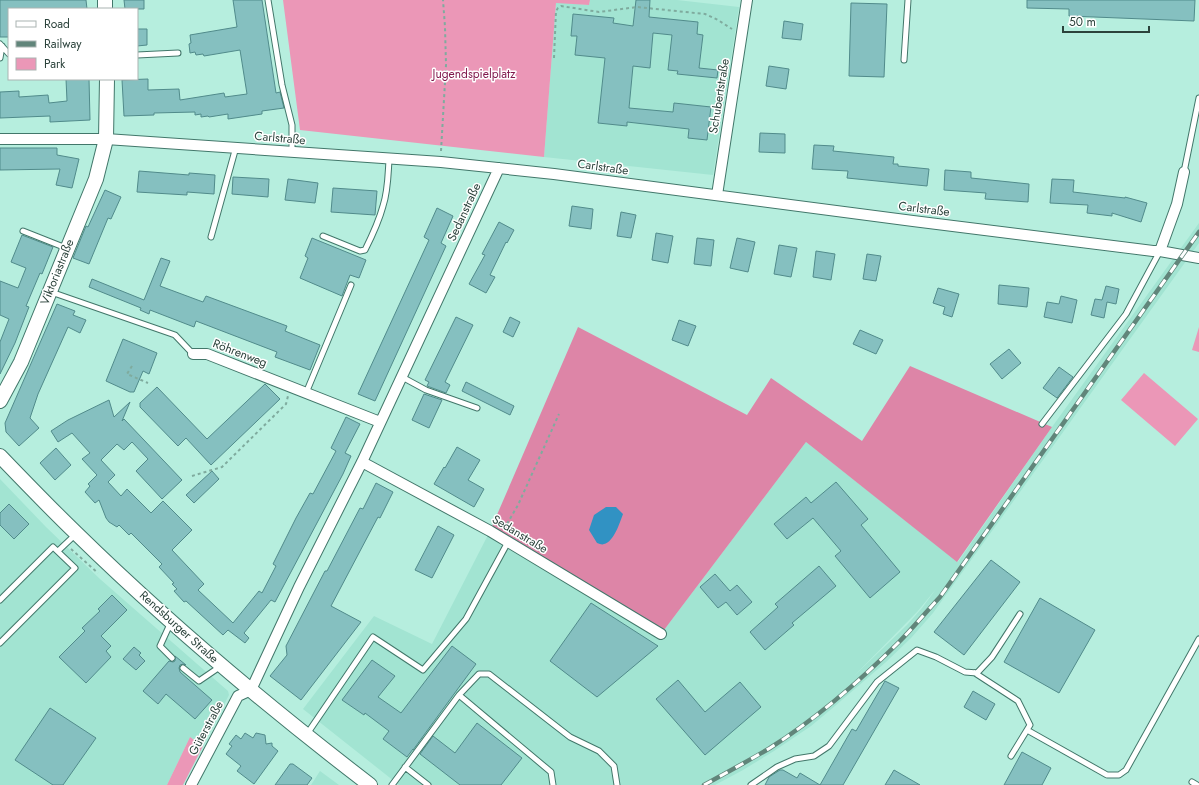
<svg xmlns="http://www.w3.org/2000/svg" width="1199" height="785" font-family="Jost,sans-serif">
	<rect width="100%" height="100%" fill="#b6eede"/>
	<path fill="#a2e4d2" fill-rule="evenodd" d="M590,0H677L739,7L713,175L544,157L556,2L589,5Z
		M1199,223V243L933,613L911,638L886,662L835,706L811,726L774,751L743,770L715,785H399L303,709L374,616L432,644L490,531L661,634L806,442L958,562L1052,427ZM936,589L922,608L907,625L854,676L917,612Z
		M0,479L46,527L100,579L228,691L229,695L203,746L190,737L167,785H0Z
		M320,771L339,785H311Z"/>
	<path fill="#eb97b7" d="M283,0H590L589,5L556,3L544,157L300,130Z
		M1199,327V352L1192,350Z
		M1144,373L1198,419L1175,446L1121,400Z
		M190,737L203,746L183,785H167Z"/>
	<path fill="#dd85a7" d="M578,327L747,415L771,378L862,441L910,366L1052,427L957,562L806,442L661,634L490,531Z"/>
	<path fill="#3192c3" d="M606,507H616L623,514C620,522 614,542 604,544C602,545 600,544 597,543L589,530L594,515Z"/>
	<path fill="#85c0c0" stroke="#518b8b" d="M0,0H86L87,9H9V37H0Z
		M124,0H144V9H125Z
		M233,0H262L276,93L280,92L284,108L262,111V114L228,119V114L209,117L208,116L201,117V114L195,115V112L154,113V115L124,116L122,80L148,79V90L179,89L180,100L224,93L225,97L247,94L240,50L204,56L203,54L196,55L195,52L190,53L189,44L191,43L190,35L237,27Z
		M636,0H650L649,17L698,22L697,34L703,35L699,68L718,70L717,78L677,74L678,71L668,70L672,35L653,33L650,68L633,66L629,108L673,112L674,103L711,107L707,140L688,138L689,129L627,122V126L598,123L605,58L575,55L577,36H571L573,14L614,18L613,23L633,26Z
		M1027,0H1195L1194,21L1069,16V9L1027,8Z
		M851,3L887,4L884,77L849,76Z
		M784,21L803,24L801,40L782,38Z
		M137,29H147V45L137,46Z
		M769,66L789,69L786,89L766,86Z
		M66,79H89L90,120L50,122V116L0,118V92L19,91V97L48,95L49,103L67,101Z
		M760,133L785,134V153L759,152Z
		M814,145L834,146L833,151L894,157L893,164H898V166L929,169L927,186L847,178L848,171L812,169Z
		M0,148H57V155L79,159L72,188L56,185L60,169L0,170Z
		M945,170L971,172V178L1029,184L1028,202L985,199L986,193L944,190Z
		M139,171L189,175V173L215,175L214,194L187,192V195L137,192Z
		M233,177L269,179L268,197L232,194Z
		M288,179L318,183L315,203L285,200Z
		M1052,179L1074,180L1073,192L1125,198V197L1147,203L1141,222L1112,213V216L1087,213L1088,205L1050,203Z
		M333,188L377,191L375,215L331,212Z
		M105,190L121,197L111,219L108,218L89,264L73,258L86,226L88,227Z
		M572,206L593,209L591,229L569,226Z
		M437,208L453,216L441,243L446,246L375,401L358,394L429,240L424,237Z
		M621,212L636,215L631,238L617,236Z
		M499,222L514,230L507,243L506,242L490,275L495,277L486,293L469,284L485,255L482,254Z
		M656,233L673,236L668,263L652,260Z
		M22,235L53,247L42,274L40,273L26,306L29,307L15,343L0,374V342L9,319L0,315V281L18,288L26,268L11,262Z
		M312,238L366,260L359,278L350,275L342,296L300,278L308,258L305,256Z
		M697,238L714,240L711,266L694,264Z
		M737,238L755,242L748,272L730,268Z
		M779,245L797,248L791,277L774,274Z
		M816,251L835,254L831,280L813,277Z
		M867,254L881,256L876,281L863,279Z
		M161,258L170,261L160,286L203,302L206,296L287,326L285,331L320,345L310,370L275,357L277,352L196,321L194,327L150,310L149,314L140,310L141,308L89,287L92,279L144,300Z
		M999,285L1029,288L1027,307L998,304Z
		M1106,286L1119,289L1116,304L1107,302L1104,318L1091,315L1095,299L1102,300Z
		M938,288L959,294L952,317L943,314L945,307L933,303Z
		M1061,296L1077,300L1072,323L1044,317L1047,302L1059,304Z
		M57,304L75,311L73,315L86,320L80,333L68,327L38,394L30,418L39,428L19,446L6,432L5,423Z
		M456,317L473,325L445,382L450,385L446,393L427,386L429,382L425,380Z
		M510,317L520,322L513,337L503,332Z
		M679,320L696,326L688,346L672,340Z
		M860,330L883,340L876,354L853,344Z
		M123,339L157,353L149,374L143,371L134,392H130L106,381Z
		M1009,349L1021,363L1002,379L990,364Z
		M1059,367L1073,377L1057,398L1043,388Z
		M466,382L514,406L510,415L462,391Z
		M265,384L280,399L211,465L186,438L178,446L140,407V403L157,387L207,439Z
		M424,394L442,400L429,428L412,420Z
		M109,400L114,417L130,402L122,421L124,419L182,480L162,499L136,471L148,459L132,442L124,450L117,444L101,460L115,475L108,482L121,496L127,489L151,513L163,501L192,530L172,550L204,584L198,590L233,623L259,591L262,593L276,566L273,564L296,518L310,493L313,494L336,451L331,448L346,417L360,424L345,453L351,456L343,474L275,602L271,600L244,633L249,638L245,643L228,630L223,635L186,601L184,602L174,591L177,589L172,584L174,583L159,567L162,564L131,533L129,535L119,525L117,527L109,522L106,518L99,500L95,503L85,492L90,486L88,484L97,475L82,459L90,453L72,433L58,442L51,431L68,420Z
		M457,447L480,460L468,480L484,489L474,507L434,484L444,467L445,468Z
		M56,448L71,465L55,480L40,463Z
		M212,471L219,479L194,503L186,495Z
		M836,482L868,519L861,525L900,572L870,598L835,556L841,551L813,518L787,539L774,524L806,497L811,503Z
		M376,483L393,492L380,518L378,517L331,606L361,622L301,700L270,676L287,655L286,646L325,571H327L360,508L363,509Z
		M9,504L29,524L14,539L0,525V513Z
		M438,526L454,535L432,578L415,570Z
		M991,560L1020,582L964,655L934,632Z
		M819,566L836,586L792,623L794,625L765,650L750,632L778,607L775,604Z
		M715,574L730,591L737,585L752,602L737,615L726,602L718,608L700,587Z
		M112,595L127,610L101,636L111,646L106,651L111,657L86,683L59,657L85,631L82,628L100,611L98,609Z
		M1040,598L1095,630L1059,693L1004,662Z
		M591,603L658,646L597,697L550,661Z
		M452,646L476,664L413,750V749L407,757L383,739L389,731L365,713L364,715L342,700L372,660L395,676L378,697L401,713Z
		M134,647L141,653L139,655L145,661L136,670L123,659Z
		M175,656L186,665L183,664L180,665L179,668L180,672L212,700L195,719L166,694L158,704L143,691L169,661L173,662L175,661Z
		M678,680L705,712L740,682L761,707L705,755L656,699Z
		M885,681L899,688L843,785H765L769,777L780,770H783L797,778L800,773L820,785L852,729L856,731Z
		M973,691L995,704L986,720L964,707Z
		M50,708L96,738L63,785H53L15,760Z
		M477,723L522,758L501,785H460L420,754L433,736L455,753Z
		M245,733L253,738L256,733L265,735L266,744L272,743V746L278,751L254,784L237,771L241,766L226,754L232,746L229,744L236,735L241,739Z
		M1022,752L1051,768L1042,785H1004Z
		M290,764H293L312,778L307,785H275Z
		M894,770L920,785H885Z"/>
	<g fill="none" stroke-linecap="round" stroke-linejoin="round">
		<defs>
			<path id="lane" d="M268,0L282,85L292,125V152
				M0,44L9,54
				M137,55L178,53
				M0,58L2,46
				M904,60L908,0
				M1184,172L1199,98
				M23,231L66,248
				M323,236L360,251L365,250C372,236 379,221 383,206C388,191 388,175 389,160
				M211,237L236,147
				M51,292L175,335L193,354
				M402,377L426,390L477,408
				M306,393L351,285
				M1042,424L1126,314L1160,251
				M58,551L76,534
				M0,600L53,547L75,568L0,643
				M171,622L160,646L172,658
				M183,668L199,681L221,666
				M975,673L1018,701L1030,725L1011,756
				M1027,730L1107,775H1119L1126,770L1199,639
				M307,734L373,637L423,670L466,619L508,542
				M405,767L428,785
				M1192,782L1197,785
				M392,785L459,695
				M553,785L551,772L459,695L479,674H489L570,737L599,751L614,766L617,785
				M751,785L777,767L795,759L814,756L829,746L877,682L917,650L936,657L965,672L977,673L992,657L1020,614"/>
			<path id="street" d="M0,139H106L441,162L554,174L913,221L1153,251H1160L1199,258
				M717,195L747,0
				M1160,251L1177,204L1184,172
				M193,354H207L380,422
				M362,462L490,531L661,634
				M191,785L238,696L251,690L299,587L362,462L499,168"/>
			<path id="secondary" d="M105,0V9
				M0,401L21,362L96,179L106,139L107,79
				M0,456C25,482 50,508 76,533C168,623 268,707 370,785"/>
		</defs>
		<use href="#lane" stroke="#42776a" stroke-width="7"/>
		<use href="#street" stroke="#42776a" stroke-width="12"/>
		<use href="#secondary" stroke="#42776a" stroke-width="16"/>
		<path stroke="#7fab9e" stroke-width="2" stroke-dasharray="3 3" stroke-linecap="butt" d="M554,58L556,11L558,8L561,6L599,12L637,7L705,14L718,20L732,29
			M441,151L446,65L445,27L443,0
			M132,366L127,374L148,383
			M192,476L222,467L286,404L288,396
			M504,529L518,505L559,414
			M71,549L98,573"/>
		<use href="#lane" stroke="#fff" stroke-width="5"/>
		<use href="#street" stroke="#fff" stroke-width="10"/>
		<use href="#secondary" stroke="#fff" stroke-width="14"/>
		<defs>
			<path id="rail" d="M704,785C726,773 748,761 770,748C817,718 860,681 899,642C913,628 926,612 940,597L1199,232"/>
		</defs>
		<use href="#rail" stroke="#61857a" stroke-width="4.5"/>
		<use href="#rail" stroke="#fff" stroke-width="3" stroke-dasharray="9" stroke-linecap="butt"/>
	</g>
	<g text-anchor="middle" stroke-width="3" stroke-linejoin="round" paint-order="stroke">
		<g font-size="12" fill="#81194d" stroke="#fff">
			<text x="474" y="78">Jugendspielplatz</text>
		</g>
		<g font-size="12" fill="#2b423b" stroke="#fff">
			<text transform="translate(719 96) rotate(-81)" y="4">Schubertstraße</text>
			<text transform="translate(280 138) rotate(5)" y="4">Carlstraße</text>
			<text transform="translate(603 167) rotate(8)" y="4">Carlstraße</text>
			<text transform="translate(924 209) rotate(7)" y="4">Carlstraße</text>
			<text transform="translate(464 212) rotate(-65)" y="4">Sedanstraße</text>
			<text transform="translate(57 272) rotate(-68)" y="4">Viktoriastraße</text>
			<text transform="translate(240 353) rotate(21)" y="4">Röhrenweg</text>
			<text transform="translate(520 534) rotate(31)" y="4">Sedanstraße</text>
			<text transform="translate(179 627) rotate(42)" y="4">Rendsburger Straße</text>
			<text transform="translate(206 728) rotate(-62)" y="4">Güterstraße</text>
		</g>
	</g>
	<rect x="8" y="8" width="130" height="72" fill="#ffffff" stroke="#aab3b1"/>
	<rect x="16" y="21" width="20" height="6" fill="#ffffff" stroke="#aab3b1"/>
	<text x="44" y="28" font-size="12" fill="#2b423b">Road</text>
	<rect x="16" y="41" width="20" height="6" fill="#61857a" stroke="#aab3b1"/>
	<text x="44" y="48" font-size="12" fill="#2b423b">Railway</text>
	<rect x="16" y="58" width="20" height="12" fill="#eb97b7" stroke="#aab3b1"/>
	<text x="44" y="68" font-size="12" fill="#2b423b">Park</text>
	<path d="M1063 26v6h86v-6" fill="none" stroke="#2b423b" stroke-width="2"/>
	<text x="1069" y="26" font-size="12" fill="#2b423b" stroke="#ffffff" stroke-width="3" paint-order="stroke">50 m</text>
</svg>
